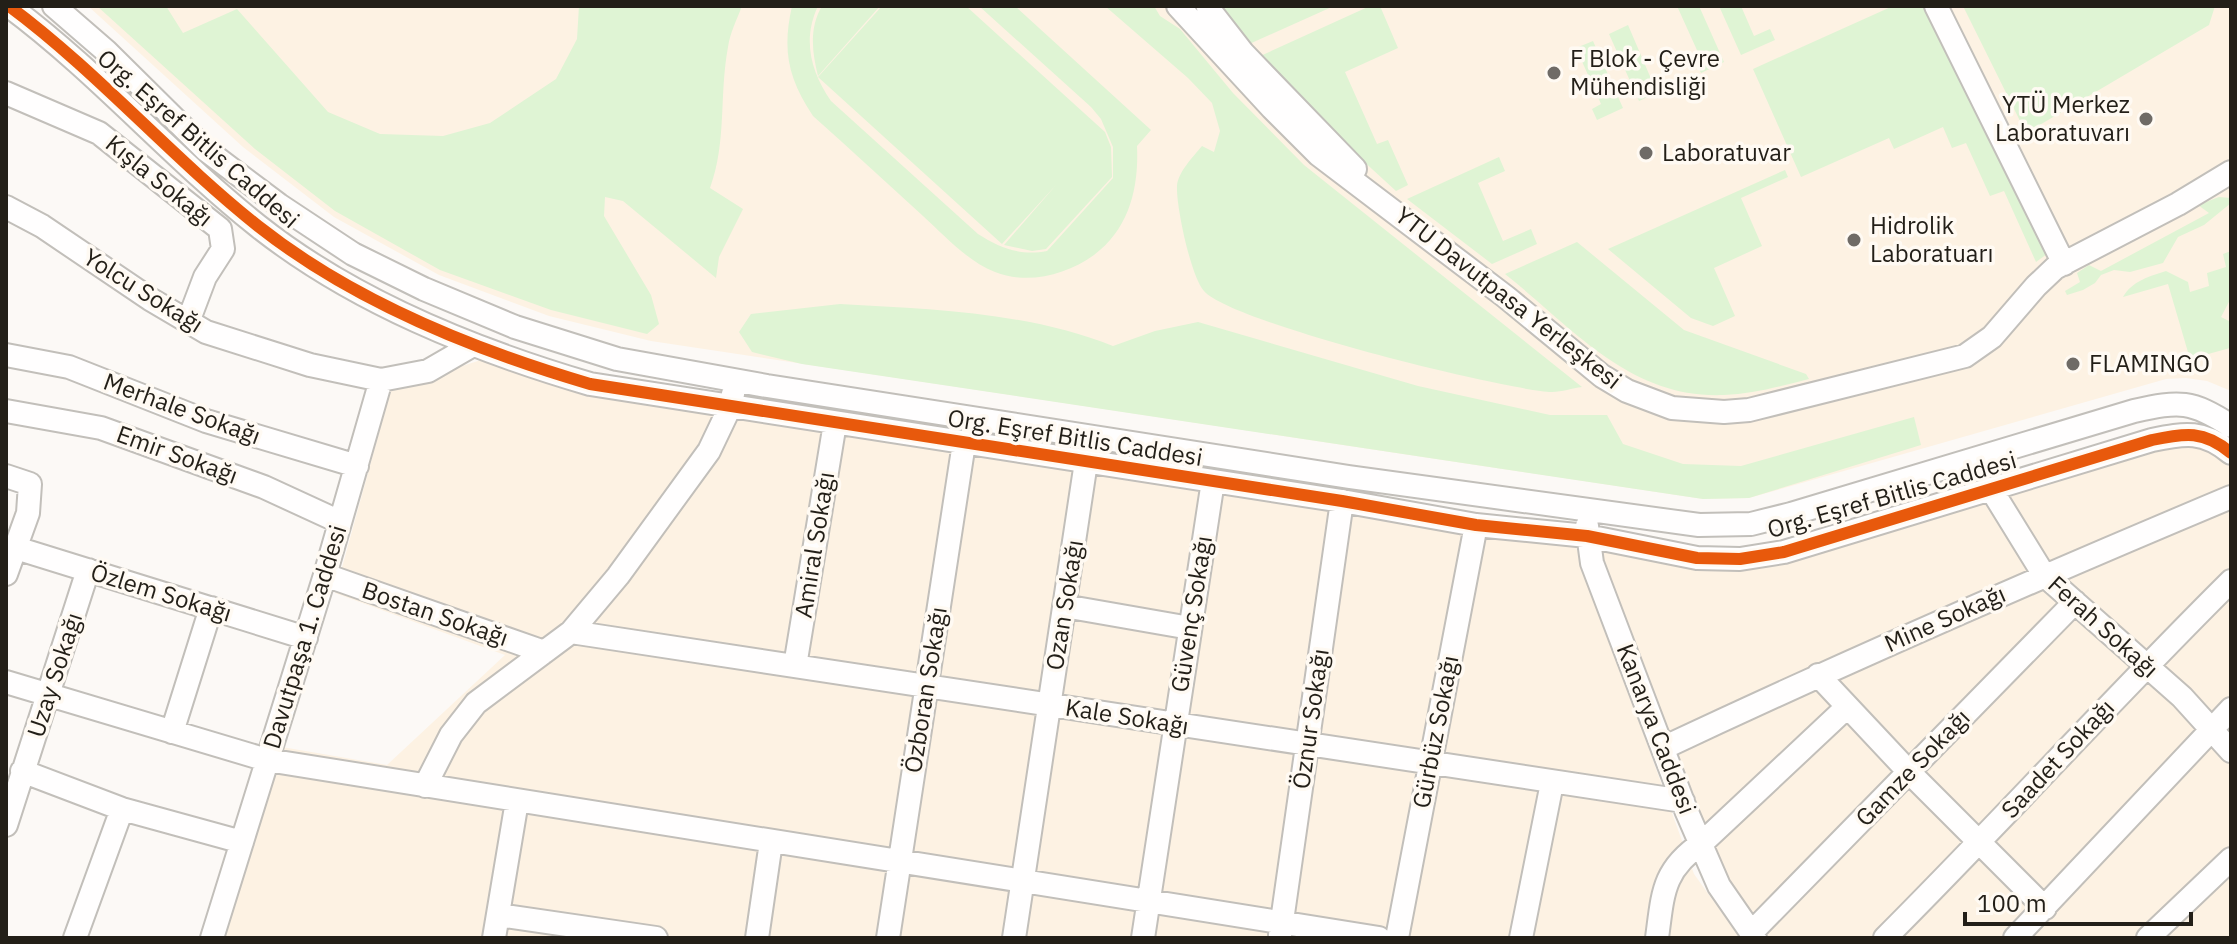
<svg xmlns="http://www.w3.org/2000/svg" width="2237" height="944" font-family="'IBM Plex Sans',sans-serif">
	<rect width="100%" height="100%" fill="#fcf9f6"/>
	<path fill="#fdf2e3" d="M88,6H2231V391L2207,381L2186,378L2166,379L1749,498L1703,499L651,341L549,316L439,275L334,217L243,147Z
		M484,359L577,393L910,446L1575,544L1694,874L1740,938H222L282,747L387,765L505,655L335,593L391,389Z
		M2186,440L2231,461V938H1767L1741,905L1687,793L1603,561L1601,548L1739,569Z"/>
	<path fill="#dff4d4" d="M97,6H166L183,33L237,9L328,112L380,134L443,136L490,123L556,79L577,39L579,6H742C737,19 730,33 728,47C719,95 727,142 710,188L743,209L719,257L716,278L623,201L605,197L604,216L651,295L659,324L647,334L551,310L440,270L335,211L255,149Z
		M792,6H818C802,40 811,72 831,101L978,234C1000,248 1020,256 1047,251L1113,178V147L1101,119L1091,107L979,6H1015L1151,130L1137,146C1139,188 1129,229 1094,255C1066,275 1028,285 995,272C967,261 945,236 923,216C886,182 850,149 813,116C788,78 782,51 792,6Z
		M822,6H880L818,76C812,52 809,28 822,6Z
		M882,6H966L1105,132L1111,147L1112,177L1046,249L1032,251L1004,245L1056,185L1002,244L818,77Z
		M1105,6H1154L1160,16L1180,29L1233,93L1304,165L1582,387C1572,388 1562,392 1552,392C1503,390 1232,323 1204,291C1191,277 1176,206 1177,186C1178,172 1193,157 1202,146L1214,152L1220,131L1212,103L1188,78Z
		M1216,6H1334L1247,45Z
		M1370,6H1380L1398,48L1345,72L1377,144L1388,140L1408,185L1396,191L1336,136L1258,57Z
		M1677,6H1699L1724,62L1701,73L1696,62L1701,59Z
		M1719,6H1741L1754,36L1770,29L1775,40L1741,55Z
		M1893,6H1929L2049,247L2047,254L2036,262L2004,191L1990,196L1966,143L1952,148L1943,127L1894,149L1889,138L1801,177L1753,69Z
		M1963,6H2215L2209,25L2026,133Z
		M1628,25L1652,81L1658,79L1663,90L1639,101L1609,34Z
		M1593,41L1623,108L1597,120L1592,109L1601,104L1576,48Z
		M1499,157L1505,171L1478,183L1503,241L1531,229L1537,244L1492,264L1407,199Z
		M1785,170L1788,177L1741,198L1762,246L1714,268L1735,316L1713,326L1691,318L1608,249Z
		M2219,197L2231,198V203L2204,225L2178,237L2163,263L2130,272L2114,270L2101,275L2095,283L2083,290L2067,295L2065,291L2080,282L2077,273L2089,265L2101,271L2209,213L2198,205Z
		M1577,242L1684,330L1806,374L1809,379C1781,386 1753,394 1724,395C1630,399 1573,328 1505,274Z
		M2231,251V298L2221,317L2231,322L2230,348L2190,359L2168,284L2123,297C2132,281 2150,276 2166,271L2188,282L2190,292L2209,286L2207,273L2226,267L2223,254Z
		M840,304C931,309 1028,312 1113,346L1155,331L1198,322L1418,386L1550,415H1607L1623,444L1683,464L1741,466L1914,417L1921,445L1749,498L1703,499L802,364L752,352L739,332L751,314Z"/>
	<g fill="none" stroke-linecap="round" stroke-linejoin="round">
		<defs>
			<path id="minor" d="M9,6C98,72 171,157 258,226C354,302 474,350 590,384L1342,501L1476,525L1587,536L1697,558L1740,559L1784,552L2152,440C2185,433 2204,430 2231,453
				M54,6L106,51L206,150L279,205L353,254L424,289L515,327L617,359L767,386L1349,477L1699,525L1751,524L1791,514L2134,411C2180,401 2191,400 2231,426
				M1178,6L1272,108L1319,155L1506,297L1602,376L1627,391L1672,408L1724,412L1749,410L1965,356L1992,337L2036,286L2055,268L2178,204L2231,172
				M1936,6L2064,264
				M1208,8L1243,53L1355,169
				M6,93L99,133L220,229L223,249L205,277L188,322
				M6,207L42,226L150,299L206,332L310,365L381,380L428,371L473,345
				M6,355L69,367L206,421L357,466
				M6,411L101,428L264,487L340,522
				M6,476L30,484L28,513L6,574
				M1991,489L2044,575L2182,697L2231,751
				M1587,526L1592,563L1686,810L1719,886L1755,938
				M16,548L306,638
				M325,575L544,652
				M1064,606L1190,628
				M571,632L1683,801
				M795,666L835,423
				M1818,675L1909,772L2045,908
				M6,682L267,760L1379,938
				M172,732L211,608
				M1663,748C1850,660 2040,577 2231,497
				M22,771L122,809L242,842
				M425,786L451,735L476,703L571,632L618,576L709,451L730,407L733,394
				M6,825L88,570
				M498,915L656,938
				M1751,933L2075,602
				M1280,935L1342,501
				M75,938L122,809
				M212,938L325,575L381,380
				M494,938L517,801
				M757,938L771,842
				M888,938L964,443
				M1014,938L1086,462
				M1143,938L1213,481
				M1397,938L1476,525
				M1521,938L1552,783
				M1657,938C1663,894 1662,870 1702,843L1847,707
				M1885,938C2002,821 2113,698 2231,581
				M2015,938L2231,709
				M2148,938L2231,859"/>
		</defs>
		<use href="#minor" stroke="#c2bfba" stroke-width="26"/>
		<use href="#minor" stroke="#fffefe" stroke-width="22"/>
		<defs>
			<path id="cycleway" d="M9,6C98,72 171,157 258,226C354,302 474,350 590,384L1342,501L1476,525L1587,536L1697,558L1740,559L1784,552L2152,440C2185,433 2204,430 2231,453"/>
		</defs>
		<use href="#cycleway" stroke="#fffaf3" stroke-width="17"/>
		<use href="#cycleway" stroke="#e8590c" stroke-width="12"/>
	</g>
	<g fill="#6f6b66" stroke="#fffaf3" stroke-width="3">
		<circle cx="1554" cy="73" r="8"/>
		<circle cx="2146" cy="119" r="8"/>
		<circle cx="1646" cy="153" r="8"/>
		<circle cx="1854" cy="240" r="8"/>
		<circle cx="2073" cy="364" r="8"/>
	</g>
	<g text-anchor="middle" stroke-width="7" stroke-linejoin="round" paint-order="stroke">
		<g font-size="24" fill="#231f18" stroke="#fffaf3" text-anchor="start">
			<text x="1570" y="67">F Blok - Çevre<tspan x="1570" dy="28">Mühendisliği</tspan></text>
			<text x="2130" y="113" text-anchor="end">YTÜ Merkez<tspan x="2130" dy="28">Laboratuvarı</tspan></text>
			<text x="1662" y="161">Laboratuvar</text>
			<text x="1870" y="234">Hidrolik<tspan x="1870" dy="28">Laboratuarı</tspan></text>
			<text x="2089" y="372">FLAMINGO</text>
		</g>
		<g font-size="24" fill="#231f18" stroke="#fffaf3">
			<text transform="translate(198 139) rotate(41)" y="8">Org. Eşref Bitlis Caddesi</text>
			<text transform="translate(159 181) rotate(39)" y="8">Kışla Sokağı</text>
			<text transform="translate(143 291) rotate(32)" y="8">Yolcu Sokağı</text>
			<text transform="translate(1508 298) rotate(38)" y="8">YTU Davutpasa Yerleşkesi</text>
			<text transform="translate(182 409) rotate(20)" y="8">Merhale Sokağı</text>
			<text transform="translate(1075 438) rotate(9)" y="8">Org. Eşref Bitlis Caddesi</text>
			<text transform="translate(177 455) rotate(20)" y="8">Emir Sokağı</text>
			<text transform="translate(1892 495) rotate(-16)" y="8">Org. Eşref Bitlis Caddesi</text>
			<text transform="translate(815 545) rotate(-81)" y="8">Amiral Sokağı</text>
			<text transform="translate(161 593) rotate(17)" y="8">Özlem Sokağı</text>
			<text transform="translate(1065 605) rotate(-81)" y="8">Ozan Sokağı</text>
			<text transform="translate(435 614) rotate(19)" y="8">Bostan Sokağı</text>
			<text transform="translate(1192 614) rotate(-81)" y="8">Güvenç Sokağı</text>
			<text transform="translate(1945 619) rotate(-24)" y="8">Mine Sokağı</text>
			<text transform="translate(2103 627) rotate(42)" y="8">Ferah Sokağı</text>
			<text transform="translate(305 637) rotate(-73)" y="8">Davutpaşa 1. Caddesi</text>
			<text transform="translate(55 675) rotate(-72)" y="8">Uzay Sokağı</text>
			<text transform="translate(926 690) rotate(-81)" y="8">Özboran Sokağı</text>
			<text transform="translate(1127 717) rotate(9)" y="8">Kale Sokağı</text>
			<text transform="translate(1311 719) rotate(-82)" y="8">Öznur Sokağı</text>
			<text transform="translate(1656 729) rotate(69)" y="8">Kanarya Caddesi</text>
			<text transform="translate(1436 732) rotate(-79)" y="8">Gürbüz Sokağı</text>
			<text transform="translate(2058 759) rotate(-47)" y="8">Saadet Sokağı</text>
			<text transform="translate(1913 768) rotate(-46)" y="8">Gamze Sokağı</text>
		</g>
	</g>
	<rect width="2237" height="944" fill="none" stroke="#231f18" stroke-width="16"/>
	<path d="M1965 912v12h226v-12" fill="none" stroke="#231f18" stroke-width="4"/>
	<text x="1977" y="912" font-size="24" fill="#231f18" stroke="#fffaf3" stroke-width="6" paint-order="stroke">100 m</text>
</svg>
